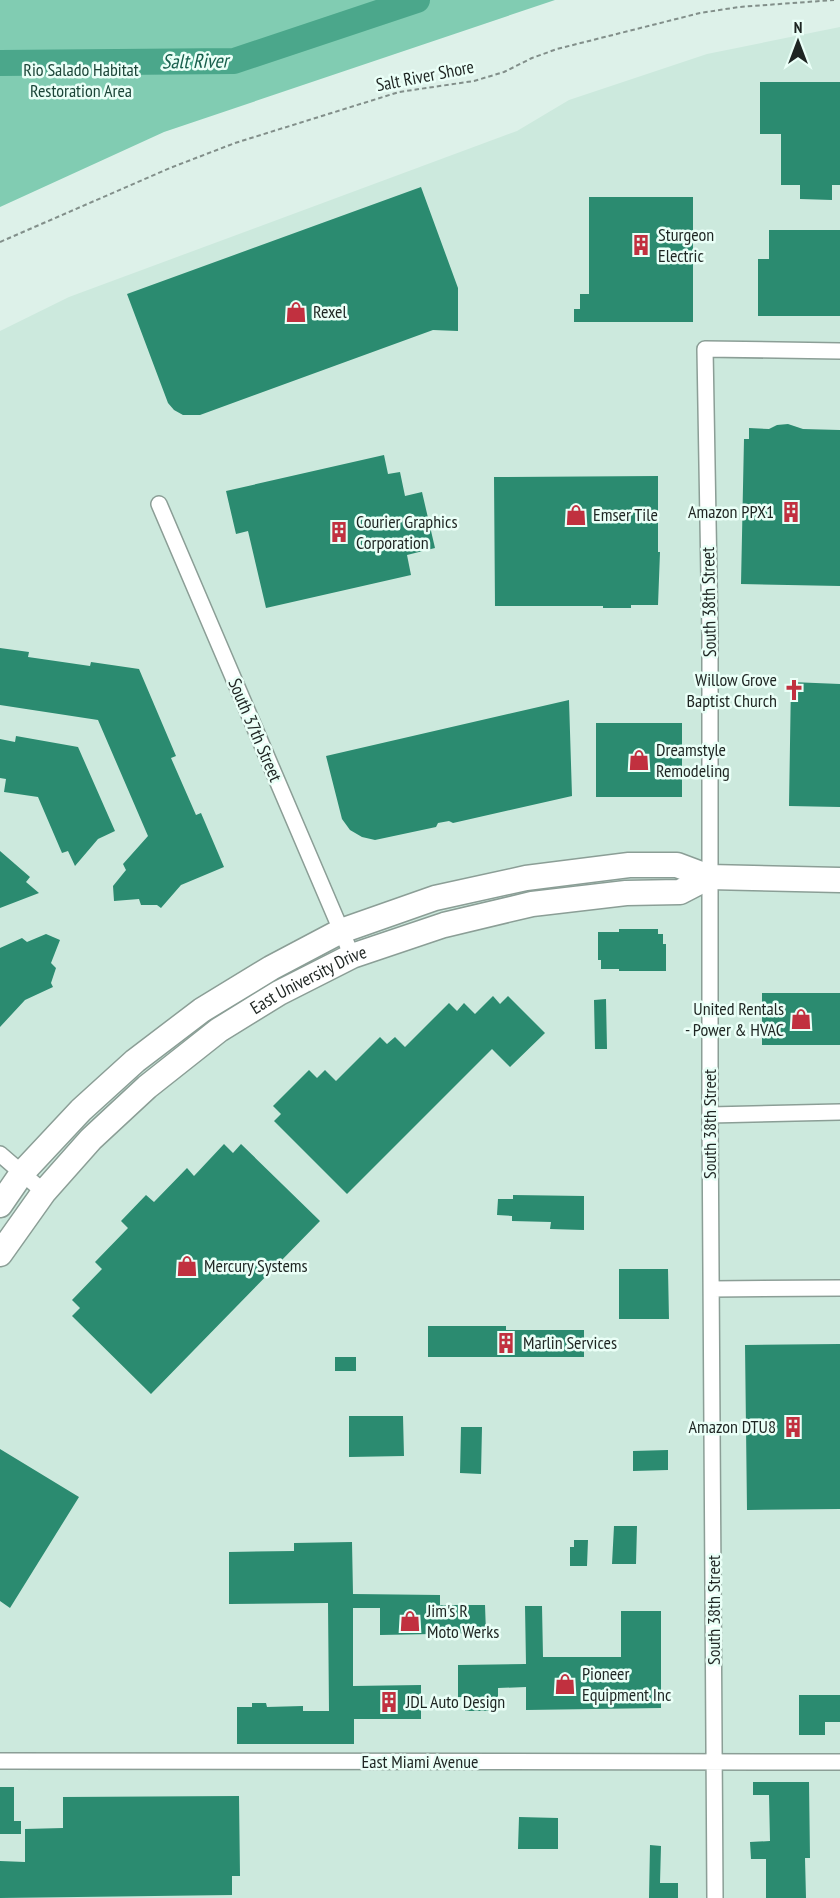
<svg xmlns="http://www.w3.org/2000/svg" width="840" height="1898" font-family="'PT Sans Narrow',sans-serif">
	<rect width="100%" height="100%" fill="#ddf1e9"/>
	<path fill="#cce9dd" d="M840,27V1898H0V331L69,297L517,131L569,100L707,54Z"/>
	<path fill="#81ccb2" d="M0,0H555L164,132L0,207Z"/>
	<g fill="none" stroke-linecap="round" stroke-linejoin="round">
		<path stroke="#4ba78b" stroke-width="26" d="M0,63L234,61L417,0"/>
	</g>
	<path fill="#2b8b70" d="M760,82H840V185H832V200L800,199V185H781V134H760Z
		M421,187L458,288V331L433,330L200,415H183L174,410L168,403L127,294Z
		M589,197H693V322H574V309H580V294H589Z
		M769,230H840V316H758V259H769Z
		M788,424L803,429L840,430V586L741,584L744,439H749V428L769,429L777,425Z
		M384,455L388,474L400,472L405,496L422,492L435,548L407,555L411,575L266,608L248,531L236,534L226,491Z
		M658,476V552H660L658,605H631V608H603V606H495L494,477Z
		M0,648L29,652L28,657L90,666L91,662L139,669L176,756L171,758L196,815L201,813L224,867L181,885L161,908L157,905H141L139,899L114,901L113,886L126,870L123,864L148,836L98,720L0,705Z
		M791,682L840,684V807L789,806Z
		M569,700L572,796L453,823L449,821L438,823L436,827L375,840L362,837L350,830L342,819L326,756Z
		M596,723H682V797H596Z
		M16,736L78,747L115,831L98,839L75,866L68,851L62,853L38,797L4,792L6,779L0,778V739L15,742Z
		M0,851L30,877L26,882L39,893L0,908Z
		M619,929H658V934H663V944H666V971H619V969H601V960H598V932H619Z
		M46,934L60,940L51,963L56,968L51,983L53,987L25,1000L0,1027V948L22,938L27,942Z
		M762,993H840V1045H762Z
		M493,996L500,1004L508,996L545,1033L510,1067L492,1049L347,1194L274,1121L281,1114L273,1106L309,1070L317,1078L325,1070L336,1081L380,1037L387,1044L395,1037L405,1047L449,1003L457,1011L464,1003L475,1014Z
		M606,999L607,1049H595L594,1000Z
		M224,1144L233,1153L241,1144L320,1221L151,1394L72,1316L80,1308L72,1300L102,1269L95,1262L128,1228L121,1221L146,1195L154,1202L187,1168L194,1176Z
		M513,1195L584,1196V1230L550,1229L551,1222L512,1221V1216L497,1215L498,1199H513Z
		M619,1269H668L669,1319H619Z
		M428,1326H506V1330H584V1357H428Z
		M840,1344V1509L747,1510L745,1345Z
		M335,1357H356V1371H335Z
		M349,1416H403L404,1456L349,1457Z
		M461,1427H482L481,1474L460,1473Z
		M0,1449L79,1497L10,1608L0,1601Z
		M668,1450V1470L633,1471V1451Z
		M614,1526H637L636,1564H612Z
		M574,1540H588L587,1566H570V1547H574Z
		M352,1542L353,1594L440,1595V1605H485L486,1633L380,1635V1608H353V1686L421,1685V1719H354V1744H237V1707H252V1703H266L267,1707L303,1706V1711H329L328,1603L229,1604V1552L294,1551V1543Z
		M525,1606H542L543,1657H621V1611H661V1708L526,1710V1687L498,1688V1711H465V1697H458V1665L526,1664Z
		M799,1695H840V1722H825V1735H799Z
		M753,1782H809L810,1858H805L806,1898H766V1859H751L750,1842L770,1841L769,1795H753Z
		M0,1787H14V1821H21V1834H0Z
		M239,1796L240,1876H232V1895L0,1898V1861L25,1862V1829L63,1828V1797Z
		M519,1817L558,1818V1849H518Z
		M650,1845L661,1846L660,1883H678V1898H649Z"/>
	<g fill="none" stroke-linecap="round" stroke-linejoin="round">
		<defs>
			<path id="minor" d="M159,504L352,956
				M710,1115L840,1112
				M0,1154L44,1192
				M712,1289L840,1288
				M0,1761L840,1762
				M715,1898L710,1115V636L705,349L840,351"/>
			<g id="primary">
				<path d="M0,1205L22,1173L81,1110L135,1061L202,1010L271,968L341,931L435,898L526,878L629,865H677L709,877L840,880"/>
				<path id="s1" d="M0,1254L44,1192L91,1139L147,1087L219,1030L279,993L352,956L444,925L532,904L626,893L680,892L709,877"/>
			</g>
		</defs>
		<use href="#minor" stroke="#8b9e96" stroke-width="18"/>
		<use href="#primary" stroke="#8b9e96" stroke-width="27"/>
		<path stroke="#828f8a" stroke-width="2" stroke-dasharray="4.5 3" stroke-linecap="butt" d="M0,242L170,168L235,143L399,92L474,81L504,72L532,58L557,49L700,13L739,7L834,0"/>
		<use href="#minor" stroke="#fff" stroke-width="15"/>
		<use href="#primary" stroke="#fff" stroke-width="24"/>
	</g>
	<defs>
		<symbol id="building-bare" viewBox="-9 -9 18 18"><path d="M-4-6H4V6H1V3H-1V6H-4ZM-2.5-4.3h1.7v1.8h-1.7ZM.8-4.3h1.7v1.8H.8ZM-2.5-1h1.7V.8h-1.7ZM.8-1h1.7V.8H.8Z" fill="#c1303f" stroke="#eafff7" stroke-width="2.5" paint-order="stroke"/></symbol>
		<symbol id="shop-bare" viewBox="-9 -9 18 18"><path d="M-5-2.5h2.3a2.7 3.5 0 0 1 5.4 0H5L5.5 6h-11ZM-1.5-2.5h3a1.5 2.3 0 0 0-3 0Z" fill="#c1303f" stroke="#eafff7" stroke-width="2.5" paint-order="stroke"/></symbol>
		<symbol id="church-bare" viewBox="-9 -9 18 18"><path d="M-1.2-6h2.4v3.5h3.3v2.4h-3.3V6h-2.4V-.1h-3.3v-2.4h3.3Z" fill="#c1303f" stroke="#eafff7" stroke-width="2.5" paint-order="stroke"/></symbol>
	</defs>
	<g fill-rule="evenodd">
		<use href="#building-bare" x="626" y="230" width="30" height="30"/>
		<use href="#shop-bare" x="281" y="297" width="30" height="30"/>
		<use href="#building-bare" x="776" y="497" width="30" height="30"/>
		<use href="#shop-bare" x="561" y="500" width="30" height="30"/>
		<use href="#building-bare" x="324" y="517" width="30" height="30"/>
		<use href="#church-bare" x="779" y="675" width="30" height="30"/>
		<use href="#shop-bare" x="624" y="745" width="30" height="30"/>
		<use href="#shop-bare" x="786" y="1004" width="30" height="30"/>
		<use href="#shop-bare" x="172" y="1251" width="30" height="30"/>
		<use href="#building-bare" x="491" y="1328" width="30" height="30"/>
		<use href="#building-bare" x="778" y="1412" width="30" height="30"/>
		<use href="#shop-bare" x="395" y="1606" width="30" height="30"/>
		<use href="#shop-bare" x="550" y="1669" width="30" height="30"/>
		<use href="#building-bare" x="374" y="1687" width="30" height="30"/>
	</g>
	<g text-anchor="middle" stroke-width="5" stroke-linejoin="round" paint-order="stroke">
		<g font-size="18" fill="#1c4538" stroke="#eafff7">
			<text x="81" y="76">Rio Salado Habitat<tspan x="81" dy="21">Restoration Area</tspan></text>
		</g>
		<g font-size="18" fill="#1e2522" stroke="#eafff7">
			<text transform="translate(425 76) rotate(-11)" y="6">Salt River Shore</text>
			<text transform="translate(709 602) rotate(-91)" y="6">South 38th Street</text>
			<text transform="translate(255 730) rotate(67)" y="6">South 37th Street</text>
			<text dy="6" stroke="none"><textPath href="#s1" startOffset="418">East University Drive</textPath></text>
			<text transform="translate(710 1124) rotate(-90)" y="6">South 38th Street</text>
			<text transform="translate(714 1610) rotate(-90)" y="6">South 38th Street</text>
			<text x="420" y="1768">East Miami Avenue</text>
		</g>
		<g font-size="18" fill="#1e2522" stroke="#eafff7" text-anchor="start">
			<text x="658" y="241">Sturgeon<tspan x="658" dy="21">Electric</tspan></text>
			<text x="313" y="318">Rexel</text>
			<text x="774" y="518" text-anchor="end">Amazon PPX1</text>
			<text x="593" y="521">Emser Tile</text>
			<text x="356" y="528">Courier Graphics<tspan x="356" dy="21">Corporation</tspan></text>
			<text x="777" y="686" text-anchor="end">Willow Grove<tspan x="777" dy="21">Baptist Church</tspan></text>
			<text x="656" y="756">Dreamstyle<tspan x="656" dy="21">Remodeling</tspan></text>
			<text x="784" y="1015" text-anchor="end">United Rentals<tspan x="784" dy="21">- Power &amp; HVAC</tspan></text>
			<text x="204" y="1272">Mercury Systems</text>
			<text x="523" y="1349">Marlin Services</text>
			<text x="776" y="1433" text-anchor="end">Amazon DTU8</text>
			<text x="427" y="1617">Jim's R<tspan x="427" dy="21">Moto Werks</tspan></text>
			<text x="582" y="1680">Pioneer<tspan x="582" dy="21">Equipment Inc</tspan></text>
			<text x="406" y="1708">JDL Auto Design</text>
		</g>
		<g font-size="20" font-style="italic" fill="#175f4c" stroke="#eafff7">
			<text transform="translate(195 61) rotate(-1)" y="7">Salt River</text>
		</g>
	</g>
	<g transform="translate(798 42)" stroke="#eafff7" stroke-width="4.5" paint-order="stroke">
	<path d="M0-4.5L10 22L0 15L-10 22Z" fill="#1e2522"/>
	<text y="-9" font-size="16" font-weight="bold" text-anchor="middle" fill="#1e2522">N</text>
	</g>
</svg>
